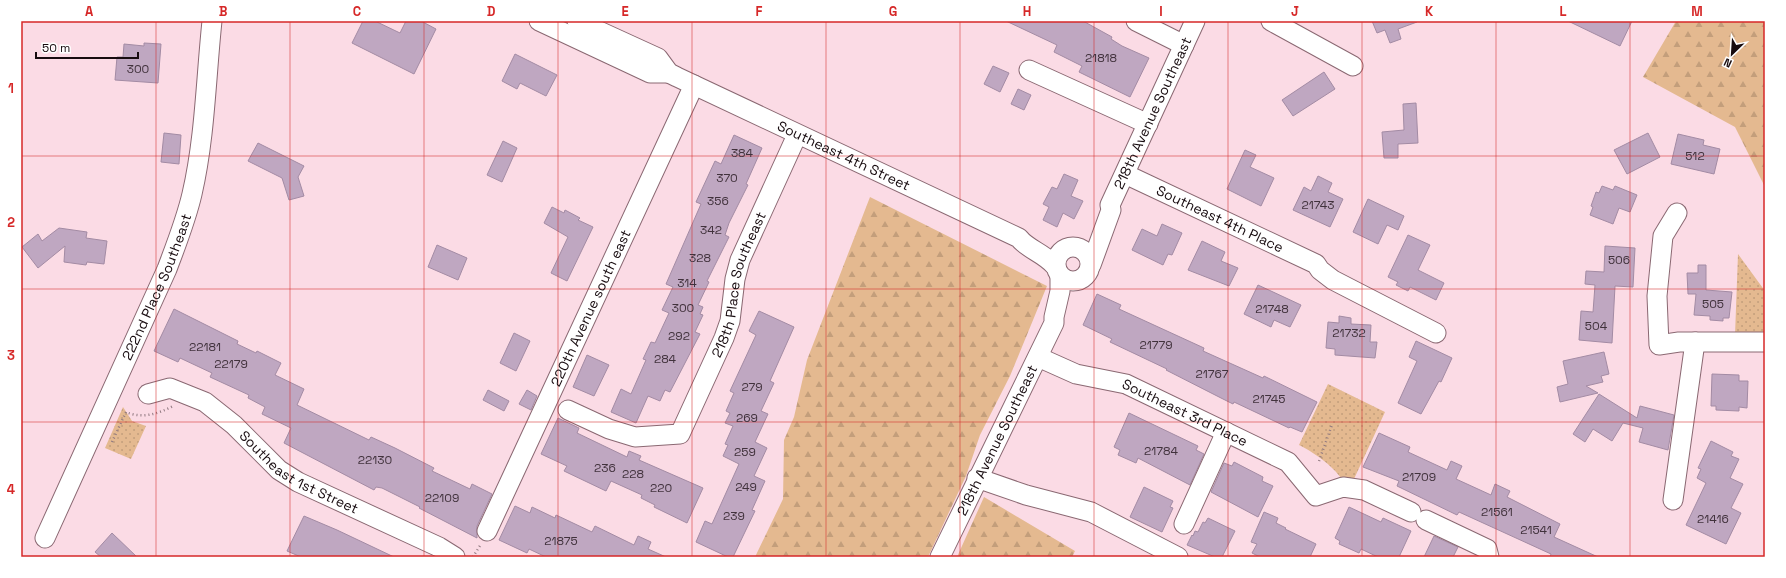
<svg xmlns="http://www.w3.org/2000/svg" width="1786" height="578" font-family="'Space Grotesk',sans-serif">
	<defs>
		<pattern id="grass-dots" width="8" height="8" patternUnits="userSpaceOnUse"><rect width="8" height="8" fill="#e4b990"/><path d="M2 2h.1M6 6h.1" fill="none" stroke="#c39e7b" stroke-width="1.8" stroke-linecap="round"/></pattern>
		<pattern id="forest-firs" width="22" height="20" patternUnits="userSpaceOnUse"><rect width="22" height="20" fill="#e4b990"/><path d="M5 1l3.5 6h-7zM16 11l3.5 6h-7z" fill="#c39e7b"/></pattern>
	</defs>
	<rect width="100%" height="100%" fill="#fbdbe5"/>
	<path fill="url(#grass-dots)" d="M1738,254L1765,291V334L1735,335Z
		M1328,384L1385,412L1354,479L1341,478C1333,466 1312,451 1299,445Z
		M123,407L132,421L146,426L131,459L105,448Z"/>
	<path fill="url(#forest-firs)" d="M1676,21H1765V187L1735,127L1643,77Z
		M870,197L1047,286L1010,376L980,435L966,476L928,557H755L783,499L784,440L794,417L807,360Z
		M984,497L1075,551L1072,557H957Z"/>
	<path fill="#bfa7c1" stroke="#a38ba4" d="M363,21H375L400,33L406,21H421L436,29L414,74L352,43Z
		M1006,21H1083L1112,37L1111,39L1122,46L1149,58L1130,97L1079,72L1082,66L1054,52L1057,45Z
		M1372,21H1417V22L1398,29L1401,39L1390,43L1385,30L1377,33Z
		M1568,21H1632L1620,46Z
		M144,43L161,44L158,83L115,80L117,57H123L124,44L144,46Z
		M515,54L557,75L546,96L520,83L517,89L502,81Z
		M993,66L1009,73L1000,92L984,84Z
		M1324,72L1335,89L1293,116L1282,100Z
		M1018,89L1031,95L1024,110L1011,104Z
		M1416,103L1418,143L1398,144V158H1384L1382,132L1404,130L1403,104Z
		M164,133L181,135L179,164L161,162Z
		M1648,133L1660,157L1627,174L1614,150Z
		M1678,134L1704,140L1703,145L1720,149L1714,174L1671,164Z
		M734,135L762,148L746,184L748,185L729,223L725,235L729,237L707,281L709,282L698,305L703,307L700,314L703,315L695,332L700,334L670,392L665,390L660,401L648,396L636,423L611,412L621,389L631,394L646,360L643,359L651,342L655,343L669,313L662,310L673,287L666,284L701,204L696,202L715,161L721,164Z
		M503,141L517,148L502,182L487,175Z
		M258,143L304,166L298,177L304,196L289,200L282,178L248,161Z
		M1245,150L1256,155L1250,167L1274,178L1261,206L1227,189Z
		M1064,174L1078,180L1071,196L1083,201L1074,219L1063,213L1057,227L1043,220L1049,207L1043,204L1052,187L1057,189Z
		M1318,176L1332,183L1328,192L1343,199L1330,227L1293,210L1304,187L1311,191Z
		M1602,186L1613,190L1615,186L1637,195L1630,212L1619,208L1613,224L1590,215L1593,207L1591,206L1596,192L1599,193Z
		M1368,199L1404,216L1398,230L1387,225L1378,244L1353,232Z
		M552,207L564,213L565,210L580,218L578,220L593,227L567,281L551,273L568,237L544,223Z
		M1162,224L1182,233L1172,255L1168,254L1163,265L1132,250L1142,229L1157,236Z
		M59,228L87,232L86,238L107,241L104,264L87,262L86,265L64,262L65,246L38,268L22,247L38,234L42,241Z
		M1408,235L1430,245L1418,270L1444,283L1436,300L1410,287L1408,291L1396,285L1398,282L1388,277Z
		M1202,241L1225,252L1221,261L1238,268L1229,286L1188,270Z
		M437,245L467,258L458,280L428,267Z
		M1605,246L1635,248L1633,287L1615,286L1612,343L1579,340L1581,311L1593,312L1595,285L1585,284L1586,271L1604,272Z
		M1698,265H1706V290L1732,292L1729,318H1723V321L1710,320V316L1694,315L1696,294H1688L1687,273H1698Z
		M1258,285L1301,305L1290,327L1274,320L1271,327L1244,314Z
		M1097,294L1121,305L1119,309L1204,348L1203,351L1263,378L1264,376L1317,402L1302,432L1290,427L1289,428L1234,402L1233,404L1221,398L1166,370L1167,369L1110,342L1112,339L1083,325Z
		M174,309L238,341L237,344L256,353L257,351L281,363L275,375L304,389L297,405L369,440L371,437L395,448L434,468L432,471L470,489L472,484L492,494L477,526V538L419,508L420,507L382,488L376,487L374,490L284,443L291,428L262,414L265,407L248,398L249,395L210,377L212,373L180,358L178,362L154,351Z
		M759,311L794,327L770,381L774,383L761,411L768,414L755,442L767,448L754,476L765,481L752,510L755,511L733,557H728L696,542L705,521L712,524L739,464L723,456L728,445L725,444L733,426L725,423L730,413L726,411L734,393L730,391L756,335L749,331Z
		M1339,316L1351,318V324L1371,325L1370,342H1377L1375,358L1335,355V349L1326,348L1328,322L1339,323Z
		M514,333L530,341L516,371L500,363Z
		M1416,341L1452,358L1441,382L1439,381L1421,414L1398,403L1417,361L1409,357Z
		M1604,352L1609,374L1601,376L1603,382L1586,386L1598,393L1560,402L1557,387L1568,384L1563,361Z
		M587,355L609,365L594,396L573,387Z
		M1712,374L1739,375V381H1748L1747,408L1739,407V411L1716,410V406H1711Z
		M488,390L509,401L504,411L483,400Z
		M527,390L537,396L531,410L519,404Z
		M1599,394L1637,418L1640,406L1674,415L1668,450L1639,442L1643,428L1623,423L1612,441L1593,429L1585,442L1573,434Z
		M1129,413L1198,446L1196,450L1204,454L1190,485L1138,458L1136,463L1118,455L1120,450L1114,447Z
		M558,418L579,428L577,433L627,457L629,451L641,456L639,460L703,488L687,523L654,507L655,505L641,498L642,495L611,481L606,491L564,471L567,466L541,454Z
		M1379,433L1410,447L1408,452L1447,470L1451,461L1462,466L1456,479L1491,495L1495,484L1510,491L1507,497L1560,524L1554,537L1598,557H1550L1551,554L1459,512L1457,515L1397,486L1399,481L1363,467Z
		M1711,441L1733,452L1731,456L1739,459L1730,478L1743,484L1731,508L1741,513L1726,544L1686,525L1706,483L1697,478L1701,469L1698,468Z
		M1234,462L1263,477L1262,481L1273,486L1258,517L1211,492L1224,463L1232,466Z
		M1144,487L1173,501L1170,507L1173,508L1162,532L1130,517Z
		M515,506L530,513L532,507L555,518L556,515L592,532L595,526L634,545L638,536L651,542L648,549L666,557H546L529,549L527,553L499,540Z
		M1349,507L1381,522L1383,518L1411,531L1399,557H1378L1361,549L1359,553L1339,544L1340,541L1335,538Z
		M1264,512L1278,518L1276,523L1286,528L1285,529L1316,544L1310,557H1260L1252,553L1257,544L1251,542Z
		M304,516L337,530L394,557H301L287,551Z
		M1208,518L1235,531L1222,557H1215L1187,545L1192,535L1193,536L1195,531L1198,532L1203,522L1205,523Z
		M112,533L137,557H101L95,552Z
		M1434,536L1458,547L1453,557H1424Z"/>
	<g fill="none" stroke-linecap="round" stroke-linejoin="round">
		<defs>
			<g id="minor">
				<path d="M539,21L650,73H669"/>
				<path id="s1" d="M577,21L658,58L669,73L677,77L1019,238C1027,249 1044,253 1055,266"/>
				<path d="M1136,21L1184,45"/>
				<path d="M1271,21L1353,66"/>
				<path d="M1029,70L1148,124"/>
				<path id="s2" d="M1125,174L1316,264L1320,270L1333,280L1436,333"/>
				<path d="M1677,213L1663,236L1657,296L1659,345L1679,342H1765"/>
				<circle cx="1073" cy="264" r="17"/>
				<path id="s3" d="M1091,265L1111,210L1110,205L1195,21"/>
				<path id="s4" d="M1038,357L1076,374L1126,384L1288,462L1316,496L1343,487L1364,490L1411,512"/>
				<path id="s5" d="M148,394L170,388L205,402L234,425L279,470L298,482L439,547L455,557"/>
				<path id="s6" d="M568,410L609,429L635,437L680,434L724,338L730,321L735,279L740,260L797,135"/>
				<path d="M977,478L1026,495L1091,512L1178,557"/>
				<path d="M1673,500L1695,342"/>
				<path d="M1426,520L1487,549L1489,557"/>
				<path d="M1184,524L1226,432"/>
				<path id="s7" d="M487,531L694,85"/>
				<path id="s8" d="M45,538L167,269C176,245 186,220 192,194C205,138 206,78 212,21"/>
				<path id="s9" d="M940,557L1054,323V317L1060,291V276"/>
			</g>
		</defs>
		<use href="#minor" stroke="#8a6872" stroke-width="21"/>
		<path stroke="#907980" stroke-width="2.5" stroke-dasharray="1 3" stroke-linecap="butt" d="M112,442L126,412C142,419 158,414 173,406
			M1319,461L1332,425
			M473,557L481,544"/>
		<use href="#minor" stroke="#fff" stroke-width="19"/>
	</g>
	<path fill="none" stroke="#d62828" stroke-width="1" stroke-opacity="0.55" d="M156,21V557M290,21V557M424,21V557M558,21V557M692,21V557M826,21V557M960,21V557M1094,21V557M1228,21V557M1362,21V557M1496,21V557M1630,21V557M21,156H1765M21,289H1765M21,422H1765"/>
	<g text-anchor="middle" stroke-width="4" stroke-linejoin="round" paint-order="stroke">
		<g font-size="12" fill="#41323c">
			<text x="1101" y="62">21818</text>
			<text x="138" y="73">300</text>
			<text x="742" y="157">384</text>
			<text x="1695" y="160">512</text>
			<text x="727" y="182">370</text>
			<text x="718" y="205">356</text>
			<text x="1318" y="209">21743</text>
			<text x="711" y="234">342</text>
			<text x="700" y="262">328</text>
			<text x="1619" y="264">506</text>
			<text x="687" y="287">314</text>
			<text x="1713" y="308">505</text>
			<text x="683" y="312">300</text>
			<text x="1272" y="313">21748</text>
			<text x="1596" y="330">504</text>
			<text x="1349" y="337">21732</text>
			<text x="679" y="340">292</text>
			<text x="1156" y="349">21779</text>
			<text x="205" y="351">22181</text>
			<text x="665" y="363">284</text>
			<text x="231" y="368">22179</text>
			<text x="1212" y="378">21767</text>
			<text x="752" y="391">279</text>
			<text x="1269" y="403">21745</text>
			<text x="747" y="422">269</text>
			<text x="1161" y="455">21784</text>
			<text x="745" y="456">259</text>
			<text x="375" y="464">22130</text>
			<text x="605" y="472">236</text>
			<text x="633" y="478">228</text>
			<text x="1419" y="481">21709</text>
			<text x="746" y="491">249</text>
			<text x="661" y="492">220</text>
			<text x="442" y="502">22109</text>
			<text x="1497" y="516">21561</text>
			<text x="734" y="520">239</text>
			<text x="1713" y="523">21416</text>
			<text x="1536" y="534">21541</text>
			<text x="561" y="545">21875</text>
		</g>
		<g font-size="14" fill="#170b0f" stroke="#fff">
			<text dy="5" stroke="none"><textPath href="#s3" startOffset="165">218th Avenue Southeast</textPath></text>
			<text dy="5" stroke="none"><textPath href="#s1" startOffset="301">Southeast 4th Street</textPath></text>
			<text dy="5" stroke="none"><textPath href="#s2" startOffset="105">Southeast 4th Place</textPath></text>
			<text dy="5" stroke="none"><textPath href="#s6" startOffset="279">218th Place Southeast</textPath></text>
			<text dy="5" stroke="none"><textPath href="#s8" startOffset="275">222nd Place Southeast</textPath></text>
			<text dy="5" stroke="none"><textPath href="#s7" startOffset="246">220th Avenue south east</textPath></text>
			<text dy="5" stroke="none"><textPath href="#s4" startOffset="158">Southeast 3rd Place</textPath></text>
			<text dy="5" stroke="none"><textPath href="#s9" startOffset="130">218th Avenue Southeast</textPath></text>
			<text dy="5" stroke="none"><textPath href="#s5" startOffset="179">Southeast 1st Street</textPath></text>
		</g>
	</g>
	<rect width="1786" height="578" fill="none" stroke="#ffffff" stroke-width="44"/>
	<g transform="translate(1732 54) rotate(205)" stroke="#ffffff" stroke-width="3" paint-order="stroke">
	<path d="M0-3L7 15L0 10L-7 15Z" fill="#170b0f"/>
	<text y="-6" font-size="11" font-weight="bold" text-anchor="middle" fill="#170b0f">N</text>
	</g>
	<path d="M36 52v6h102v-6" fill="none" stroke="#170b0f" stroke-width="2"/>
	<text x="42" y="52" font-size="12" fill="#170b0f" stroke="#ffffff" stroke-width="3" paint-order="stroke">50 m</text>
	<rect x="22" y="22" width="1742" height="534" fill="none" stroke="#d62828" stroke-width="1.5"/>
	<g font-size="13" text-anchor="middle" font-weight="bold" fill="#d62828">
		<text x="89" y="16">A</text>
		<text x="223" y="16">B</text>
		<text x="357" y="16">C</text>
		<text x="491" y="16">D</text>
		<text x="625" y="16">E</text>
		<text x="759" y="16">F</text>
		<text x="893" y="16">G</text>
		<text x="1027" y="16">H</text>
		<text x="1161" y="16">I</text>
		<text x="1295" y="16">J</text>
		<text x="1429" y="16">K</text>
		<text x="1563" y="16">L</text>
		<text x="1697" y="16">M</text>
		<text x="11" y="93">1</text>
		<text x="11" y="227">2</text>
		<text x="11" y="360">3</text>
		<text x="11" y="494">4</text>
	</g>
</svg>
